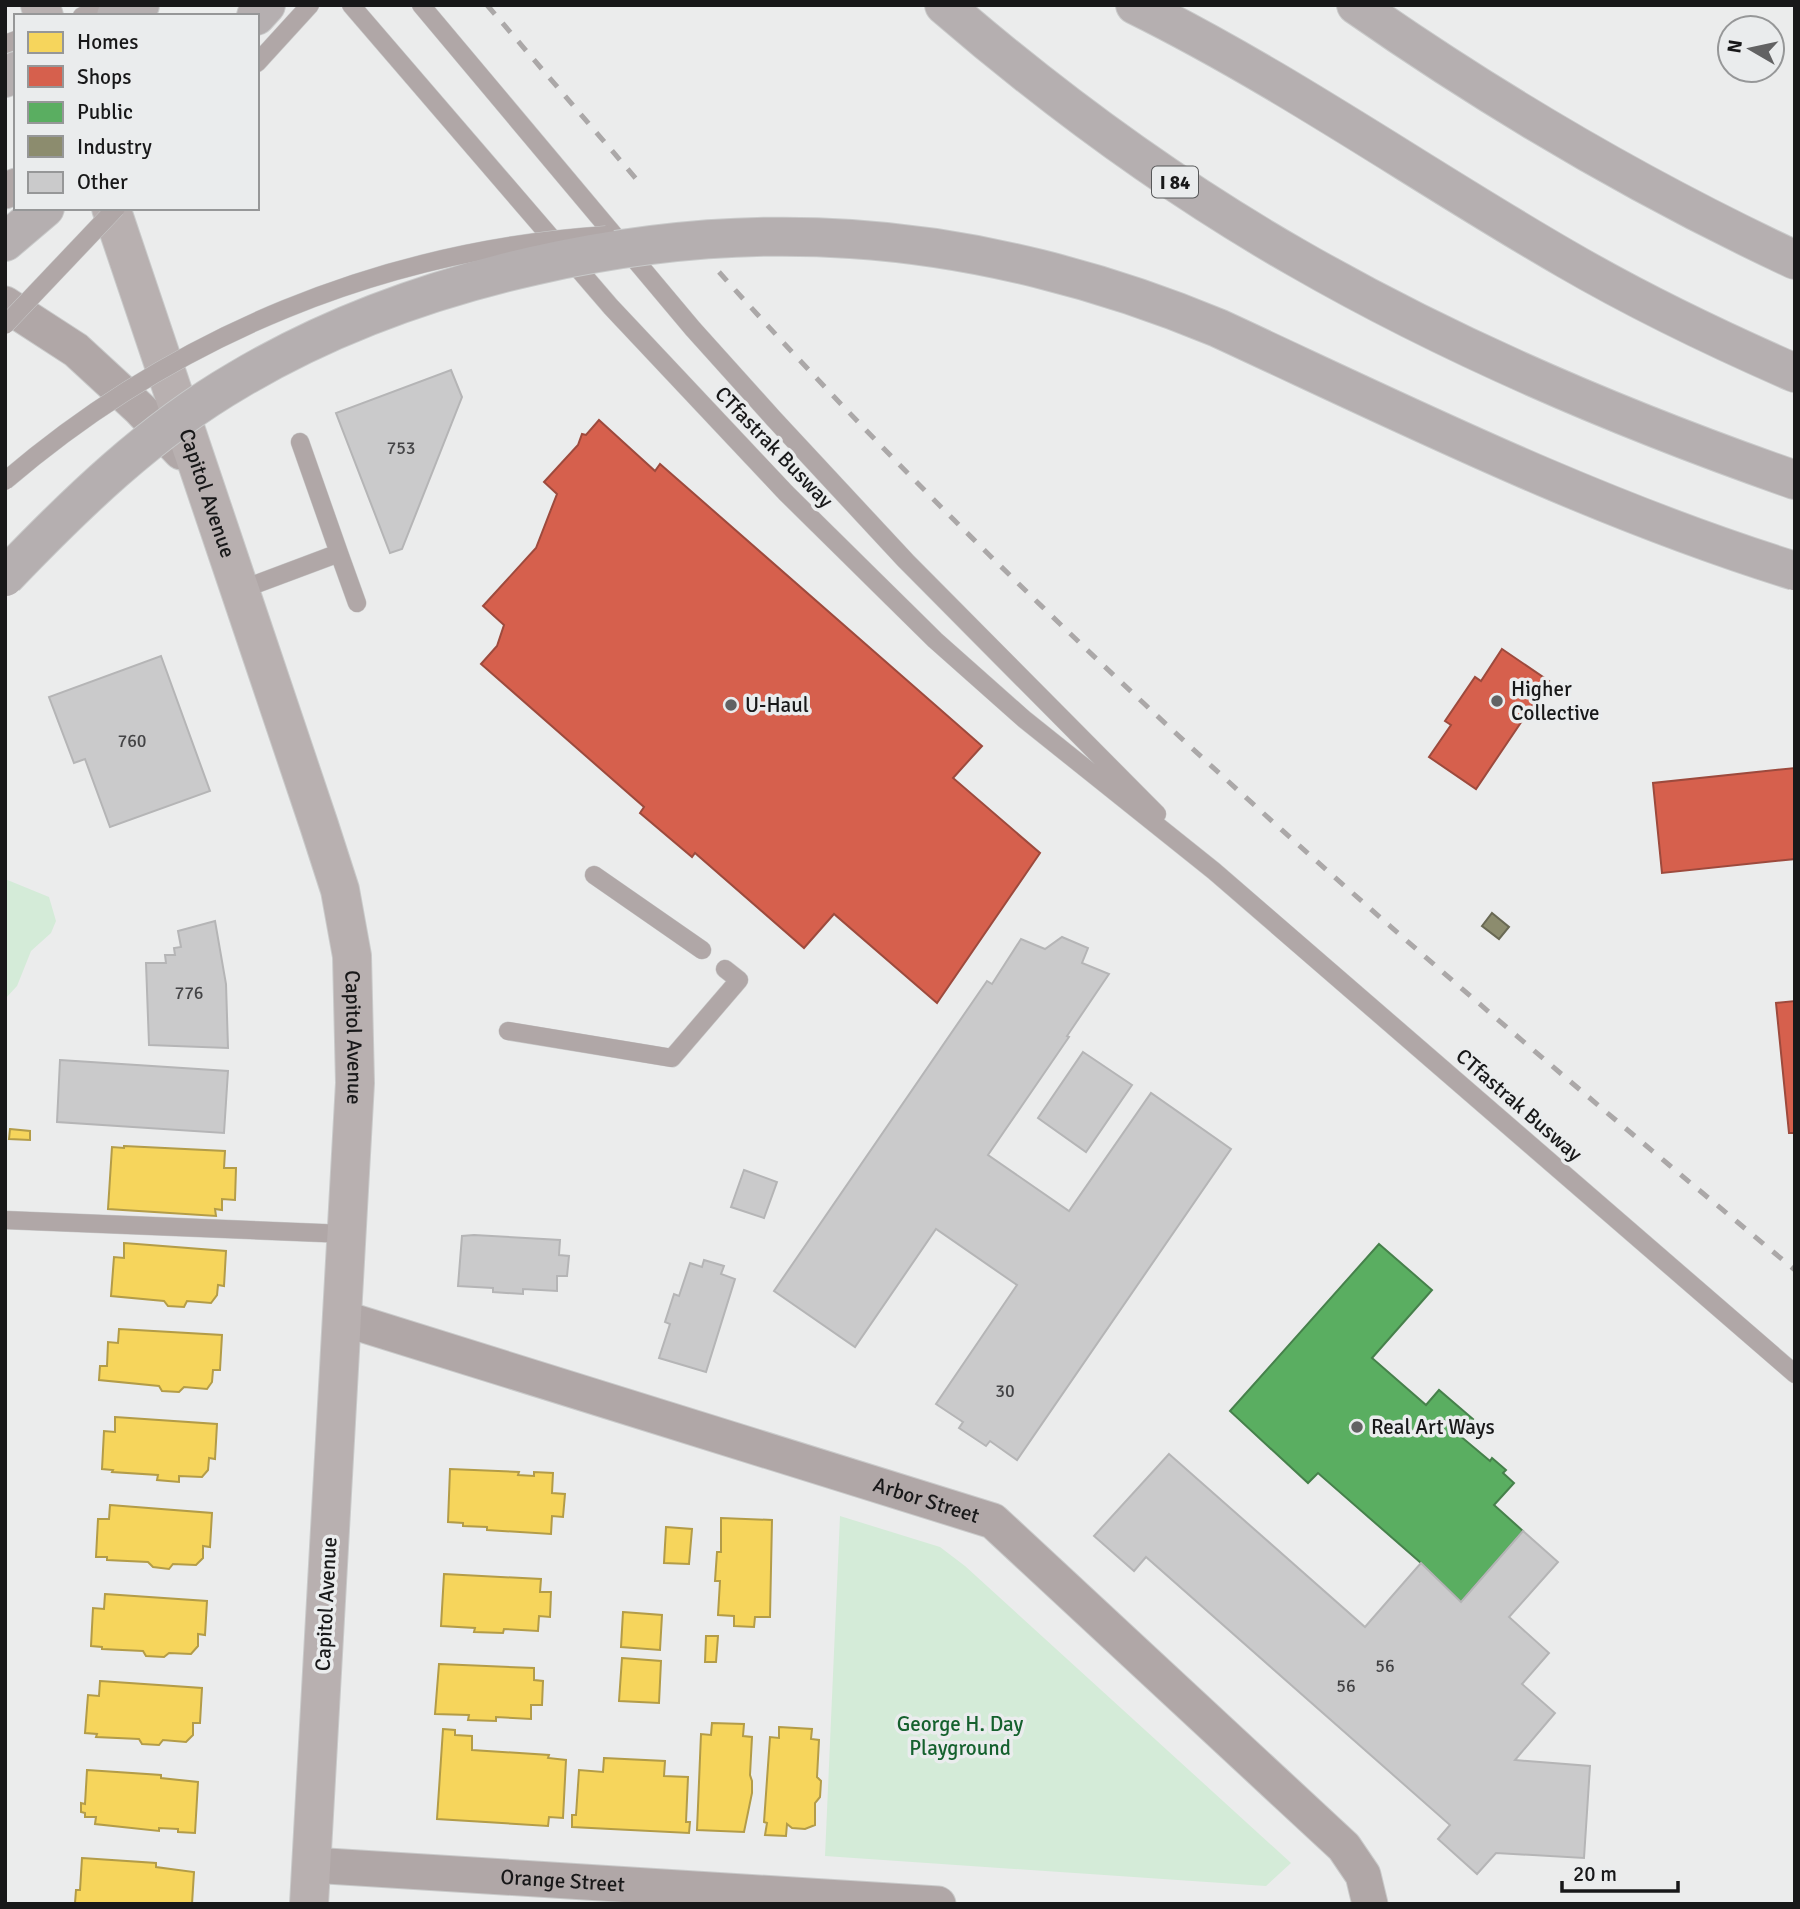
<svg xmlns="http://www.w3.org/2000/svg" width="1800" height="1909" font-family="Signika,sans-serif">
	<rect width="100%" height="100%" fill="#ebecec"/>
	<path fill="#d4ebd8" d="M5,879L49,897L56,921L51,933L31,951L17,986L5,999Z
		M840,1516L940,1547L965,1566L1291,1863L1266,1886L825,1856Z"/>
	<path fill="#f6d55c" stroke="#b39c48" stroke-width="2" d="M10,1129L30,1131V1140L9,1139Z
		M124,1146L225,1151L224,1168H236L235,1200L222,1199V1210L215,1209L216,1216L108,1209L112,1147L124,1148Z
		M124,1243L226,1251L224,1286L218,1285L217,1295L211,1303L187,1301L184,1307L168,1306L164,1301L111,1296L114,1257L124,1258Z
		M119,1329L222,1335L220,1370H213L212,1382L207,1389L184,1387L179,1392L162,1391L159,1386L99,1380L100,1366H107L108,1342L118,1343Z
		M115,1417L217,1424L215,1459L209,1458L208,1470L202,1477L179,1476V1482L157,1480L158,1475L112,1472L113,1470L102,1469L104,1431L115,1432Z
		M450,1469L519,1472L518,1475L534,1476V1472L553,1473L552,1493L565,1494L563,1517L552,1516L551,1534L487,1530V1527L463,1526V1523L448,1522Z
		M110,1505L212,1513L210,1547L203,1546V1558L196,1565L173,1564L169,1569L153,1567L148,1562L107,1560V1557H96L98,1519H109Z
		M721,1518L772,1520L770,1617H755L754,1627L734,1626V1616L718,1615L720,1581H715L717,1552H721Z
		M666,1527L692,1529L689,1564L664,1563Z
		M444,1574L541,1579L540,1592H551L550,1617L539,1616L538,1631L504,1629L503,1633L474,1632L475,1628L441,1626Z
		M105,1594L207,1601L205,1635L198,1634V1646L191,1654L169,1653L164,1657L146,1656L143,1651L102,1649V1647L91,1646L93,1608L104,1609Z
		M623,1612L662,1615L660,1650L621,1647Z
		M706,1636H718L716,1662H705Z
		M622,1658L661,1661L659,1703L619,1701Z
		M439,1664L534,1668V1680L543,1681L542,1705H531V1719L496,1717V1721L468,1720L469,1715L435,1714Z
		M100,1681L202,1688L200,1723H193V1735L186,1742L163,1740L159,1745L142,1744L139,1739L96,1737L97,1734L85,1733L88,1695L99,1696Z
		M712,1723L744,1724L743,1736L752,1737L750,1775L752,1781V1793L744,1832L697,1830L701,1734L711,1735Z
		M779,1727L812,1729L811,1739L819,1740L817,1777L821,1781L820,1797L815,1803V1825L805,1829L792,1828L787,1824L786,1836L765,1835L767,1823L764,1822L770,1737L779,1738Z
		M443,1729L455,1730V1735L472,1736V1750L549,1755L548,1758L566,1760L563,1818L549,1817L548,1826L437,1819Z
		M604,1758L665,1761L664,1776L688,1777L686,1822H690L689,1833L572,1827V1815H576L579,1770L603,1772Z
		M87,1770L161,1775V1778L198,1782L195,1833L178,1832V1829L159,1828V1831L95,1824L96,1817H85V1813L81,1812V1803L85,1804Z
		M82,1858L156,1863V1867L194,1872L192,1904L75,1903L76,1890H80Z"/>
	<path fill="#d6604d" stroke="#9d4a3d" stroke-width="2" d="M599,420L655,471L660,464L982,746L953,778L1040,853L937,1003L834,914L804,948L695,853L692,857L640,813L644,807L481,664L497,646L504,625L483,606L536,548L557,494L544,482L578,445L582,434L586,435Z
		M1502,649L1549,681L1476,789L1429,757L1451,725L1445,721L1475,677L1481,681Z
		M1795,768V859L1662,873L1653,783Z
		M1795,1001V1133H1789L1776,1003Z"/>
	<path fill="#5aae61" stroke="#46814b" stroke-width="2" d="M1379,1244L1432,1290L1372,1358L1426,1405L1439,1390L1473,1419L1459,1435L1490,1461L1492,1458L1506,1470L1503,1473L1514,1483L1494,1505L1523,1531L1461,1602L1421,1563L1318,1473L1308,1483L1230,1411Z"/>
	<path fill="#8c8c6e" stroke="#696954" stroke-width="2" d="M1492,913L1509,927L1499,939L1482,926Z"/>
	<path fill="#cacacb" stroke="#b5b5b6" stroke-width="2" d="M451,370L462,397L402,549L390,553L336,413Z
		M161,656L210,791L110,827L85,759L74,763L49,697Z
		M215,921L226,984L228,1048L149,1045L146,963H166L165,955H175L174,948L181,947L178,931Z
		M1062,937L1088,948L1082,963L1109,974L1067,1036L1069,1037L988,1155L1069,1211L1151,1093L1231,1149L1017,1460L990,1441L986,1446L959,1428L963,1422L936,1404L1017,1285L936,1229L855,1347L774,1291L987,981L992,984L1021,939L1045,949Z
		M1083,1052L1132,1085L1086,1152L1038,1118Z
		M60,1060L228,1071L224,1133L57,1122Z
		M744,1170L777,1182L764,1218L731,1207Z
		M474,1235L560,1240L559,1255L569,1256L567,1276H557V1291L523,1289V1294L493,1292V1288L458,1286L462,1236Z
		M704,1260L724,1266L721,1274L735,1279L706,1372L659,1358L670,1324L665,1322L674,1294L679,1296L690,1263L702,1267Z
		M1169,1454L1365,1627L1421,1563L1461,1602L1523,1531L1558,1562L1509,1617L1549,1653L1522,1684L1555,1713L1515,1760L1590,1766L1584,1858L1496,1853L1477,1874L1438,1839L1450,1825L1146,1557L1134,1571L1094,1536Z"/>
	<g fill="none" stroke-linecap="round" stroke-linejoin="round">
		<defs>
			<path id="service" d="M351,5L611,307L786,493L935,640L1024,719L1214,871L1795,1374
				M421,5L693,329L774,419L906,561L1157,814
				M82,16L117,5
				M5,44L16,40
				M257,63L310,5
				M339,553L357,603
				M240,590L339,553L300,442
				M594,875L702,950
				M508,1031L672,1058L739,980L725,969
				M5,1220L346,1234"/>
			<g id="minor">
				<path d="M5,191L16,186"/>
				<path d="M5,304L76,350L140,409L181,452"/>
				<path id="s1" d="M342,1318L993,1521L1344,1847L1363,1875L1370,1904"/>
				<path id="s2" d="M311,1865L938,1904"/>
			</g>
			<g id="secondary">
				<path d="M40,5L44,16"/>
				<path id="s3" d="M111,208L319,825L340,890L352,956L355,1083L309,1904"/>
			</g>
			<path id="motorway" d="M944,5C1054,100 1171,186 1297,258C1455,349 1623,420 1795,480
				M1135,5C1285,79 1422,176 1566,259C1640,302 1717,339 1795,373
				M1356,5C1495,102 1641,188 1795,260
				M116,16L140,5
				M256,16L266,5
				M5,78L16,71
				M5,242L45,208"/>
		</defs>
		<use href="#service" stroke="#c9caca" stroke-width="19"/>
		<use href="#minor" stroke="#c9caca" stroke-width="37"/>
		<use href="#secondary" stroke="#c9caca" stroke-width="40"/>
		<use href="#motorway" stroke="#c9caca" stroke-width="40"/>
		<use href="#service" stroke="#b0a7a7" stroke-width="18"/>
		<use href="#minor" stroke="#b0a7a7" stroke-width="35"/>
		<use href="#secondary" stroke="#b8b0b0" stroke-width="38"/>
		<use href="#motorway" stroke="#b5afb0" stroke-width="38"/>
		<path stroke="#aba8a8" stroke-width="5" stroke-dasharray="12 12" stroke-linecap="butt" d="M487,5L638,181
			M719,272C1046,637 1418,957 1795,1270"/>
		<defs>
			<path id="service-bridge" d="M5,325L116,208
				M5,481C175,335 383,250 606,235"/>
			<path id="motorway-bridge" d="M5,577C75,504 150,431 238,380C411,277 651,225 851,239C976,247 1103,280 1218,328C1408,416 1595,509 1795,571"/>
		</defs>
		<use href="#service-bridge" stroke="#c9caca" stroke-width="19" stroke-linecap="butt"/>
		<use href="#motorway-bridge" stroke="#c9caca" stroke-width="40" stroke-linecap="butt"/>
		<use href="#service-bridge" stroke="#b0a7a7" stroke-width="18"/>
		<use href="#motorway-bridge" stroke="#b5afb0" stroke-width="38"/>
	</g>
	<g fill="#626263" stroke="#eaeced" stroke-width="2.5">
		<circle cx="1497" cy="701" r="7"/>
		<circle cx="731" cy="705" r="7"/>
		<circle cx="1357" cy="1427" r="7"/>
	</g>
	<g text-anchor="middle" stroke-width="7" stroke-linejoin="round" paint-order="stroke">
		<g font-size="18" fill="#444446">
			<text x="401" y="454">753</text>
			<text x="132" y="747">760</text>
			<text x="189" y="999">776</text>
			<text x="1005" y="1397">30</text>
			<text x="1385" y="1672">56</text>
			<text x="1346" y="1692">56</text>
		</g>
		<rect fill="#eaeced" stroke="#575859" stroke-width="2" x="1152" y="166.5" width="46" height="31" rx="5"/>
		<g font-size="19" font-weight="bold" fill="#181819">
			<text x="1175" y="189">I 84</text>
		</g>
		<g font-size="21" fill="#181819" stroke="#eaeced">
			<text transform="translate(774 447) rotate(46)" y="7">CTfastrak Busway</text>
			<text dy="7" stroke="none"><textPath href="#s3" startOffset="301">Capitol Avenue</textPath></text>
			<text dy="7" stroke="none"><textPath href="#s3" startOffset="868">Capitol Avenue</textPath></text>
			<text transform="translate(1519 1105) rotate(41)" y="7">CTfastrak Busway</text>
			<text dy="7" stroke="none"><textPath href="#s1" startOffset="612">Arbor Street</textPath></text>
			<text transform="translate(326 1604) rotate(-87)" y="7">Capitol Avenue</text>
			<text dy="7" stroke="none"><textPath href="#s2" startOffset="252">Orange Street</textPath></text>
		</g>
		<g font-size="21" fill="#181819" stroke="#eaeced" text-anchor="start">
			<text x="1511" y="696">Higher<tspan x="1511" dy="24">Collective</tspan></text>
			<text x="745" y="712">U-Haul</text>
			<text x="1371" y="1434">Real Art Ways</text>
		</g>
		<g font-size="21" fill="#15612e" stroke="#eaeced">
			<text x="960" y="1731">George H. Day<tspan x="960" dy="24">Playground</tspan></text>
		</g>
	</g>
	<rect width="1800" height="1909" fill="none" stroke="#181819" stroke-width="14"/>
	<rect x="14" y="14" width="245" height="196" fill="#eaeced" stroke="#969798" stroke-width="2"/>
	<rect x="28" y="32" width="35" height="21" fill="#f6d55c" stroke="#969798" stroke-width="2"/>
	<text x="77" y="49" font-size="21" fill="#181819">Homes</text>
	<rect x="28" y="66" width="35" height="21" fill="#d6604d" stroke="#969798" stroke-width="2"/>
	<text x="77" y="84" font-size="21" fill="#181819">Shops</text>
	<rect x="28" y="102" width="35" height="21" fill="#5aae61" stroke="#969798" stroke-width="2"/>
	<text x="77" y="119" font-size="21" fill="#181819">Public</text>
	<rect x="28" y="136" width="35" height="21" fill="#8c8c6e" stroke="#969798" stroke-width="2"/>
	<text x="77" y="154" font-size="21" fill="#181819">Industry</text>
	<rect x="28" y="172" width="35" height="21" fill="#cacacb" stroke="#969798" stroke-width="2"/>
	<text x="77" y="189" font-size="21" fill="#181819">Other</text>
	<g transform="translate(1751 49) rotate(279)"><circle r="33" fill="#eaeced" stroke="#969798" stroke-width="2"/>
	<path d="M0-5L12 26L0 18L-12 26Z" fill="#626263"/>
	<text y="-10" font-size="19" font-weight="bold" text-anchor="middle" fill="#181819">N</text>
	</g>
	<path d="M1562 1881v10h116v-10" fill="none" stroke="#181819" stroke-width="3.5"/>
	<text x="1573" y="1881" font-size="21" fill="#181819" stroke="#eaeced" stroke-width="5" paint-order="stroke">20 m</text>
</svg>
